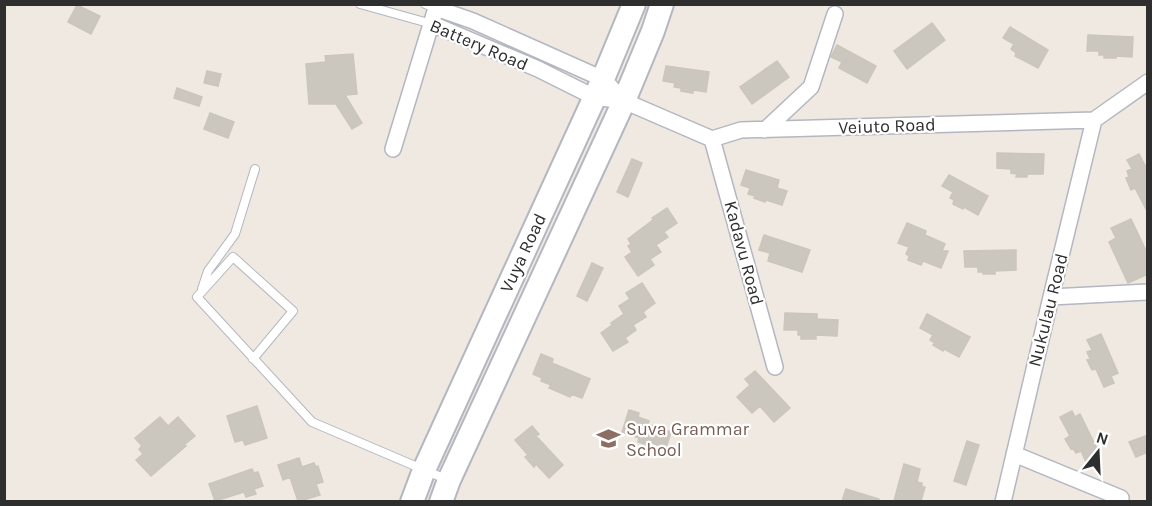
<svg xmlns="http://www.w3.org/2000/svg" width="1152" height="506" font-family="Karla,sans-serif">
	<rect width="100%" height="100%" fill="#efe9e1"/>
	<path fill="#cbc7bf" stroke="#cbc5ba" stroke-width="1.5" d="M77,5L100,16L91,34L68,22Z
		M932,23L945,40L907,69L894,51Z
		M1010,27L1048,50L1038,68L1015,56L1016,53L1011,49L1014,44L1003,38Z
		M1088,35L1133,37L1132,57L1116,56V58H1104V55H1099V51H1087Z
		M837,45L876,66L867,83L839,68L842,62L831,57Z
		M353,54L357,94L345,95L362,123L352,129L336,104H309L306,64L326,62L325,56Z
		M777,61L789,77L752,104L740,87Z
		M666,66L709,72L706,92L693,90V93L681,91V88L674,87L675,83L663,81Z
		M207,71L221,74L218,86L204,83Z
		M177,88L202,97L199,106L174,98Z
		M210,113L234,122L228,138L204,129Z
		M997,153L1044,154L1043,174H1027V177H1016L1017,174L1011,173V169L997,168Z
		M1139,154L1148,171V213L1135,188L1131,190L1126,178L1129,177L1127,171L1132,169L1127,160Z
		M632,159L642,163L628,197L617,192Z
		M746,170L779,180L777,188L787,191L782,205L766,200L765,202L754,198L755,196L748,194L750,188L741,185Z
		M949,175L988,196L978,215L964,207L963,209L953,204L954,200L950,198L953,192L942,186Z
		M667,208L677,223L664,232L668,237L656,245L661,252L650,259L654,265L638,276L625,257L632,252L628,246L631,244L628,239L653,220L652,218Z
		M1131,219L1148,255V274L1128,283L1109,242L1116,238L1111,228Z
		M907,223L926,231L925,235L945,244L942,251H948L941,268L923,261L921,265L908,260L909,256L906,254L909,247L898,243Z
		M764,235L810,250L802,272L768,261L770,253L759,250Z
		M1016,250V270L995,271V274H983V272H978V267H965L964,251Z
		M592,263L603,268L587,301L577,296Z
		M642,283L655,303L643,312L646,317L633,325L636,330L625,338L628,342L613,351L601,333L612,325L611,323L624,314L619,306L630,299L626,293Z
		M785,313L817,314V319L838,320L837,336L816,335V339H801V335H798V330H784Z
		M927,314L970,337L959,357L944,349L943,351L933,345L935,343L930,340L933,335L920,328Z
		M1101,334L1118,373L1111,376L1114,383L1104,387L1096,369L1092,370L1087,360L1090,359L1087,352L1092,350L1087,340Z
		M541,354L553,359L552,363L590,379L582,398L571,394L570,397L549,388L551,385L541,381L542,378L533,374Z
		M755,371L790,408L774,422L760,406L752,413L737,397L750,385L745,379Z
		M257,406L267,438L245,445L243,440L235,442L227,416Z
		M629,410L639,413L638,417L649,421L648,424L671,432L666,448L649,442L647,445L638,442L639,438L622,432Z
		M1072,411L1075,417L1080,414L1100,455L1086,462L1081,451L1076,453L1073,448L1071,449L1065,439L1070,436L1060,417Z
		M160,417L168,426L178,417L195,436L184,445L186,446L151,476L136,460L143,454L139,449L142,446L135,438Z
		M532,426L539,434L536,436L563,465L549,478L536,464L534,467L525,457L528,455L515,440Z
		M1148,435V452L1136,457L1129,442Z
		M967,441L979,445L966,485L954,481Z
		M299,458L302,467L314,463L316,467L318,466L323,482L316,484L320,495L300,501H298L290,477L283,480L278,465Z
		M904,464L920,469L917,482L922,483V487H925L921,501H894Z
		M252,469L254,473L258,472L263,486L254,489L256,494L246,497L244,492L215,501L209,484Z
		M846,489L879,499V501H842Z"/>
	<g fill="none" stroke-linecap="round" stroke-linejoin="round">
		<defs>
			<path id="service" d="M360,4L432,24
				M425,4L436,8
				M202,289L208,271L235,234L255,169
				M253,359L293,311L233,257L197,297L312,422L448,480"/>
			<path id="minor" d="M432,24L538,69L594,97L624,101L712,139L741,130L1094,120L1148,82
				M765,130L811,87L835,14
				M712,139L775,367
				M393,149L436,8L473,21L603,79L624,101
				M1051,297L1148,292
				M1014,454L1121,498
				M1003,502L1051,297L1094,120"/>
			<path id="secondary" d="M412,502L424,470L603,79L634,4
				M441,502L449,480L624,101L653,31L662,4"/>
		</defs>
		<use href="#service" stroke="#b4b7c1" stroke-width="10"/>
		<use href="#minor" stroke="#b4b7c1" stroke-width="18"/>
		<use href="#secondary" stroke="#b4b7c1" stroke-width="26"/>
		<use href="#service" stroke="#fff" stroke-width="8"/>
		<use href="#minor" stroke="#fff" stroke-width="15"/>
		<use href="#secondary" stroke="#fff" stroke-width="22"/>
	</g>
	<defs>
		<symbol id="school-bare" viewBox="-9 -9 18 18"><path d="M0-5L7-2L0 1L-7-2ZM-4 1L0 2.5L4 1V4Q0 6-4 4Z" fill="#8d6e63" stroke="#fff" stroke-width="2.5" paint-order="stroke"/></symbol>
	</defs>
	<g fill-rule="evenodd">
		<use href="#school-bare" x="592" y="422" width="33" height="33"/>
	</g>
	<g text-anchor="middle" stroke-width="4.5" stroke-linejoin="round" paint-order="stroke">
		<g font-size="18" fill="#2e2e2e" stroke="#fff">
			<text transform="translate(479 45) rotate(23)" y="6">Battery Road</text>
			<text transform="translate(887 126) rotate(-2)" y="6">Veiuto Road</text>
			<text transform="translate(523 253) rotate(-65)" y="6">Vuya Road</text>
			<text transform="translate(744 253) rotate(75)" y="6">Kadavu Road</text>
			<text transform="translate(1048 310) rotate(-76)" y="6">Nukulau Road</text>
		</g>
		<g font-size="18" fill="#785e54" stroke="#fff" text-anchor="start">
			<text x="626" y="435">Suva Grammar<tspan x="626" dy="21">School</tspan></text>
		</g>
	</g>
	<rect width="1152" height="506" fill="none" stroke="#2e2e2e" stroke-width="12"/>
	<g transform="translate(1098 452) rotate(18)" stroke="#ffffff" stroke-width="4.5" paint-order="stroke">
	<path d="M0-4.5L10 22L0 15L-10 22Z" fill="#2e2e2e"/>
	<text y="-9" font-size="16" font-weight="bold" text-anchor="middle" fill="#2e2e2e">N</text>
	</g>
</svg>
